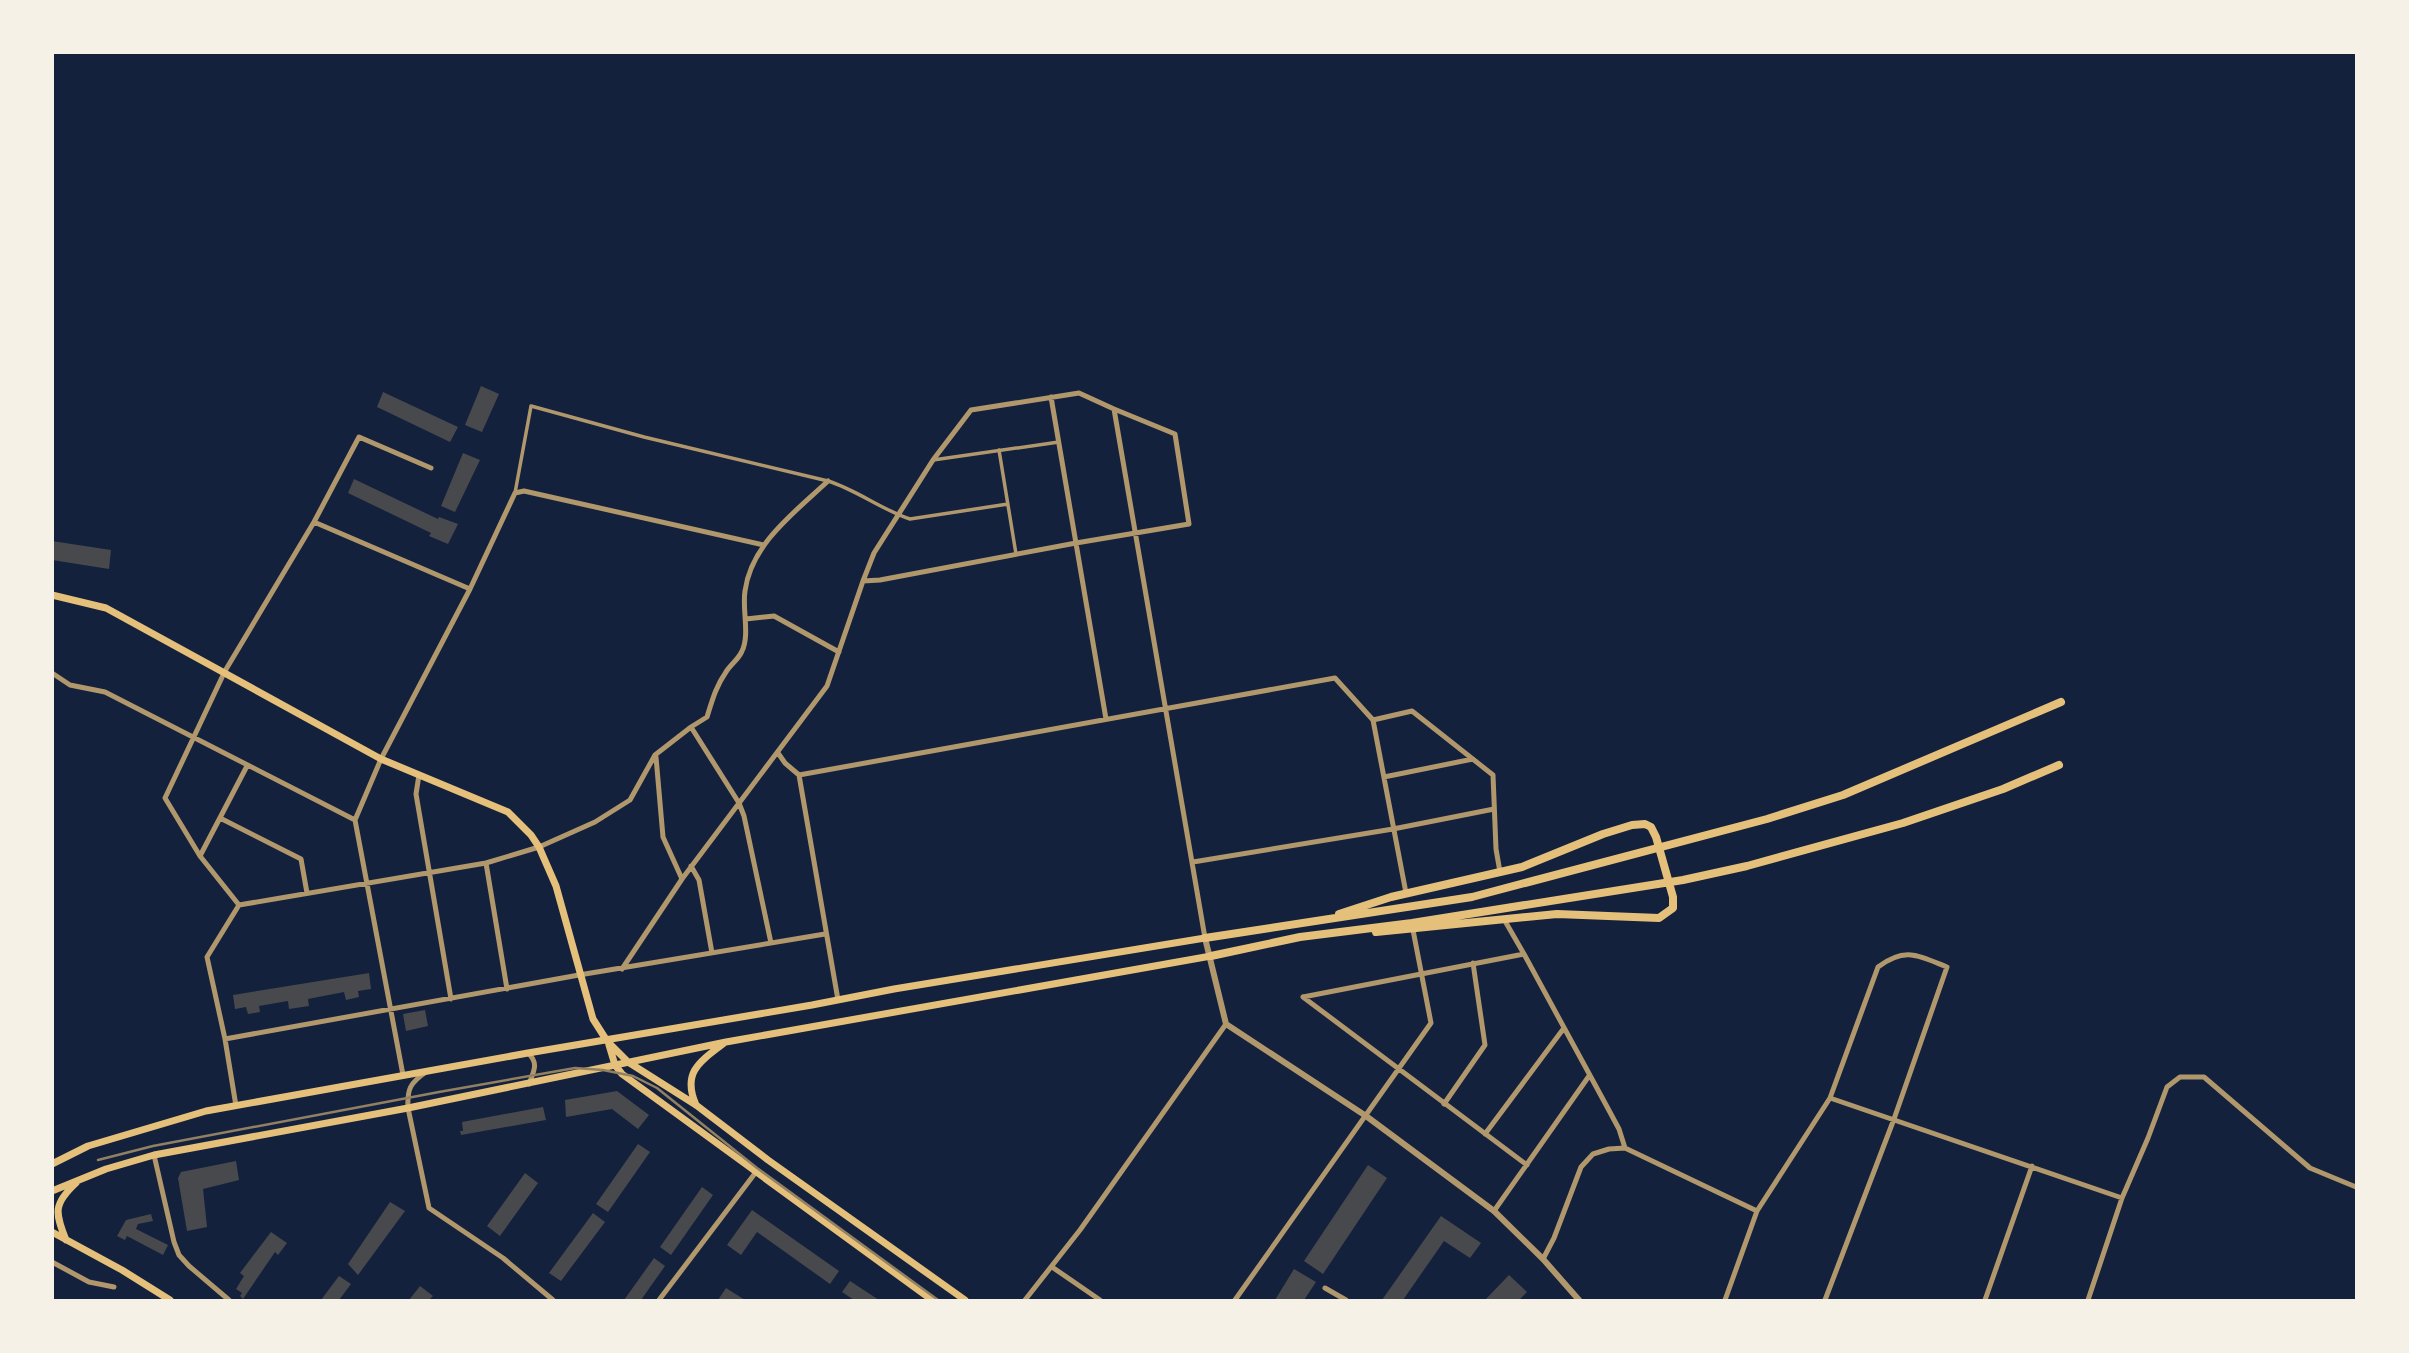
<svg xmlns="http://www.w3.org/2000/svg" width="2409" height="1353" font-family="'DejaVu Sans',sans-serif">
	<rect width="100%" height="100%" fill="#14213d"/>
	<path fill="#48494c" d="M481,386L499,394L482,432L465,425Z
		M383,392L458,427L450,442L377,407Z
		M463,453L480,460L455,512L441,506Z
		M354,479L438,519L439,517L458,524L448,544L429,536L431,533L348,493Z
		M52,541L111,550L109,569L52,560Z
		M369,973L371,989L358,991L359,997L346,1000L344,992L308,999L309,1006L289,1009L288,1001L259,1006L260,1012L248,1014L246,1007L235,1009L233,995Z
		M425,1010L428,1026L406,1031L403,1014Z
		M617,1091L649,1115L638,1129L612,1109L566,1117L565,1100Z
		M543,1107L546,1120L461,1135L460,1131H463L462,1122Z
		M638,1144L650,1152L608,1212L596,1204Z
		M236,1161L239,1180L203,1189L207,1227L187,1231L178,1178L181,1172Z
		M1368,1165L1387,1178L1323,1274L1304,1261Z
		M525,1173L538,1183L500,1236L487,1226Z
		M702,1187L713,1195L671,1255L660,1247Z
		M390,1202L405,1211L358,1275L348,1264Z
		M752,1210L839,1271L830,1284L757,1232L741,1255L727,1245Z
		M593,1213L605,1222L561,1281L549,1273Z
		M151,1214L153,1221L138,1224L136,1229L168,1245L163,1255L127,1236L125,1240L117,1236L126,1220Z
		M1441,1216L1481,1243L1470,1258L1444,1241L1403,1300H1382Z
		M271,1232L287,1243L278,1255L275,1252L243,1299L240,1296L242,1293L236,1289L244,1276L240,1273Z
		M654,1258L665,1266L641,1300H624Z
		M1294,1269L1316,1282L1304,1300H1275Z
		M1509,1275L1527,1292L1519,1300H1485Z
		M339,1276L351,1284L339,1300H321Z
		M850,1281L879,1300H854L842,1292Z
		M420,1286L433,1296L429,1300H409Z
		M726,1288L745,1300H718Z"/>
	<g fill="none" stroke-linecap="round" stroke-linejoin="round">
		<path stroke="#b1986c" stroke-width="3.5" d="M999,450L1016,554
			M933,460L1059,442
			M515,493L531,406L644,437L828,481C857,490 882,510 910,519L1008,504"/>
		<path stroke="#b1986c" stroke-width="5" d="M1051,397L1106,719
			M314,522L470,589
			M863,581L880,580L1076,543L1189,524L1175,434L1114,409
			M746,619L774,616L839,652
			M52,673L70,685L105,692L355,820L403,1075
			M1373,720L1412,711L1493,775L1496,849L1500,872
			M691,727L739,803L744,816L771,943
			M778,753L785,763L799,775
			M656,757L663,837L682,879
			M419,775L416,794L451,999
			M799,775L1335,678L1373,720L1406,893
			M799,775L838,1000
			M1384,777L1473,759
			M220,818L301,859L307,893
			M355,820L381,759L470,589L515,493L524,491L764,545
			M200,856L247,766
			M1193,862L1393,829L1494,809
			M486,863L507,989
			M691,866L699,880L712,953
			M239,905L486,863L539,847L595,822L630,800L655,755L691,727L707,717C712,701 716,686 726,672C730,665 739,659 742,651C750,635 742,609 745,591C751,544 795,512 828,481
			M239,905L200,856L165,798L225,671L314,522L359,437L431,468
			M1524,954L1605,1103L1619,1129L1625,1148L1757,1211
			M622,969L682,879L827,686L863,581L874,553L933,460L971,410L1079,393L1114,409L1205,938
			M1303,997L1527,1165
			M1303,997L1524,954L1505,921
			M225,1039L579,975L825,934
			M528,1053C539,1063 534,1071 529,1084
			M426,1072C410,1083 407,1089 408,1108L429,1208L503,1258L553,1300
			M1830,1098L2122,1198
			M1444,1104L1485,1045L1473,963
			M236,1106L225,1039L207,957L239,905
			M1485,1134L1564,1028
			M154,1155L174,1242L179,1255L189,1266L229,1300
			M1494,1211L1589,1076
			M1543,1259L1554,1238L1581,1167L1593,1154L1609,1149L1625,1148
			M52,1262L89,1282L114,1287
			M1052,1267L1100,1300
			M1325,1288L1346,1300
			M659,1300L756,1172
			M1025,1300L1080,1230L1226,1024
			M1235,1300L1431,1023L1413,930
			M1725,1300L1757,1211L1830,1098L1878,967C1905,947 1917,955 1947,967L1894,1119L1825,1300
			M1985,1300L2032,1166
			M2088,1300L2122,1198L2148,1138L2167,1087L2180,1077H2204L2310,1168L2356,1187"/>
		<path stroke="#b1986c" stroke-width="6" d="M1205,938L1226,1024L1366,1116L1494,1211L1543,1259L1579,1300"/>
		<path stroke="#e5c07b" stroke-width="7" d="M52,595L106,608L381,759L508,812L531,835L539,847L556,886L593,1019L607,1041L628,1062L696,1105L768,1160L965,1300
			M609,1045L615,1065L622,1074L932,1300
			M696,1105C682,1073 699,1062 723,1044
			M52,1164L88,1146L206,1111L528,1053L812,1005L894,989L1205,938
			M52,1191L106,1169L154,1155L408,1108L726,1042L1211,956
			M52,1232L122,1270L170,1300
			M66,1240C55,1213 53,1204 76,1183"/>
		<path stroke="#e5c07b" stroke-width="8" d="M1339,914L1391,897L1522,867L1603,834L1632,825L1645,824L1651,827L1656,837L1673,897V908L1659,918L1557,914L1376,932
			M1205,938L1472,897L1767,819L1843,795L2061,702
			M1211,956L1300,937L1412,923L1683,880L1747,866L1903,823L2003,789L2059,765"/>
		<path stroke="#918062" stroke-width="2.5" d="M98,1160L153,1146L439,1092L575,1068L603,1070L633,1076L657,1088L757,1168L938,1300"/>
	</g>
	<rect width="2409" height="1353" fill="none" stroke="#f6f1e7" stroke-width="108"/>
</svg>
